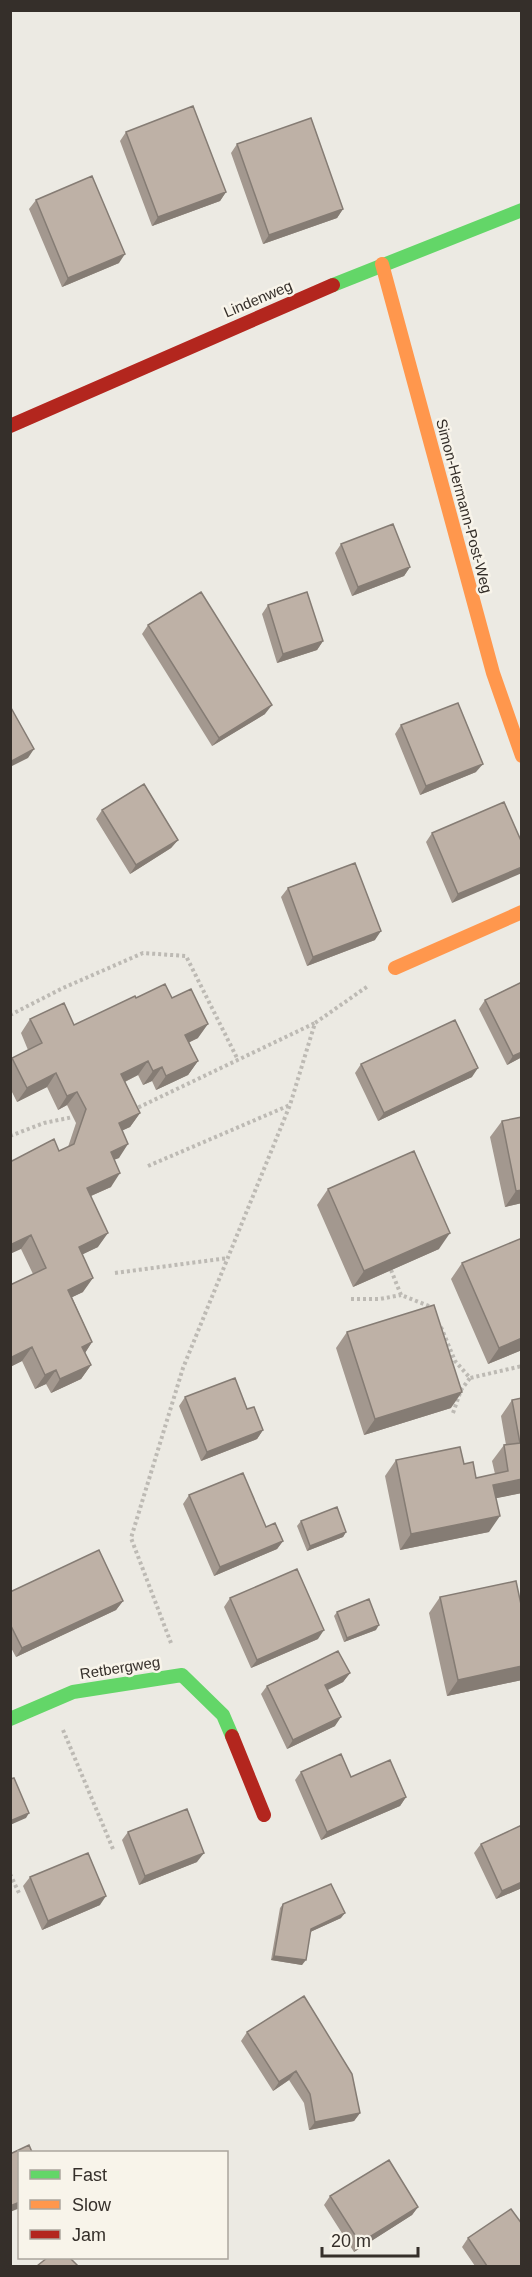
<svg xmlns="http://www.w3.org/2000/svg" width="532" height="2277" font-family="Helvetica,sans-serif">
	<rect width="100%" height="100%" fill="#eceae3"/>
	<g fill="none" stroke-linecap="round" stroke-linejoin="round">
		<path stroke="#bdbab4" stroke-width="4" stroke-dasharray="3 3" stroke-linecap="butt" d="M10,1015L63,988L143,953L186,956L238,1060
			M133,1110L315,1023
			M10,1136L44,1123L73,1117
			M148,1166L290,1105
			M391,1270L401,1295L429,1306L431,1310
			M115,1273L228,1258
			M351,1299H380L401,1295
			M441,1327L455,1361L470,1378L522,1366
			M453,1413L461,1390L470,1378
			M171,1643L131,1538L183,1368L290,1105L315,1023L368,986
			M63,1730L113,1849
			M10,1874L19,1893"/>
		<path stroke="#63d668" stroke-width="14" d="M333,285L522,210
			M10,1719L73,1692L182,1675L223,1715L232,1736"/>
		<path stroke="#ff974d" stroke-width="14" d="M382,264L493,673L522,756
			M395,968L522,912"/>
		<path stroke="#b3261e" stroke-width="14" d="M10,426L333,285
			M232,1736L264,1815"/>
	</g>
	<path fill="#a3988f" d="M126,132L226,192L220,201L152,226L120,141Z
		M237,144L343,209L337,218L263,244L231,153Z
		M36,200L119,263L62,287L29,209Z
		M341,544L410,567L404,576L352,596L335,553Z
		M268,605L323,641L317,650L277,663L262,614Z
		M148,625L265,714L212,746L142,634Z
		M401,725L476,772L420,795L395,734Z
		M102,810L178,840L171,848L130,874L96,819Z
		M432,833L522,843L452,903L426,842Z
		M288,888L375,940L307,966L281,897Z
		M522,982V1057L507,1065L479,1009L485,1000Z
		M136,998H172L198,1038L189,1042L198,1061L188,1075L156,1090L152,1081L143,1085L138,1075L125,1082L140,1113L130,1127L122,1130L119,1158L114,1159L111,1187L91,1196L98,1247L82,1254L83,1292L72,1297L92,1342L85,1353L91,1365L81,1379L51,1393L46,1384L35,1389L22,1361L10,1367V1285L33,1274L21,1249L12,1161L59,1151L68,1147L76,1123L67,1105L58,1110L47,1087L17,1102L10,1088V1060L12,1058L28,1050L21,1033L30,1019L74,1025Z
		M361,1064L472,1077L378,1121L355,1073Z
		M522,1117V1203L505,1207L490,1137L502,1121Z
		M328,1189L439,1249L353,1287L317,1205Z
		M462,1263L522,1350L488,1364L451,1279Z
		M347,1332L451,1408L364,1435L336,1348Z
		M185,1397L247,1409L263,1430L257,1439L201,1461L179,1406Z
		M522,1398V1493L496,1498L489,1532L400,1550L385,1476L396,1460L464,1464L476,1478L495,1474L492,1461L504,1445H506L501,1416L512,1400Z
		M189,1495L266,1527L283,1541L277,1549L214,1576L183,1504Z
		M301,1521L346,1532L343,1537L307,1551L297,1526Z
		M10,1592L123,1601L116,1610L16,1657L10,1646Z
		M440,1597L522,1609V1680L447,1696L429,1613Z
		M230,1598L318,1639L251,1668L224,1607Z
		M337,1612L376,1630L344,1642L334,1616Z
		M350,1673L343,1682L328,1690L335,1726L287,1749L261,1694L267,1686Z
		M301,1772L351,1777L406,1797L400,1806L321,1840L295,1780Z
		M522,1825V1888L496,1899L474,1853L481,1844Z
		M128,1832L197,1862L139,1885L122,1840Z
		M30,1877L100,1905L42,1930L23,1886Z
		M283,1904L341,1918L310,1932L302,1965L271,1960L280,1908Z
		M247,2032L360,2113L354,2121L309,2130L304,2103L289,2080L273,2091L241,2041Z
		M330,2196L418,2207L412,2215L354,2252L324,2205Z
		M468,2238L522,2266H475L462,2247Z"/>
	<path fill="#857c74" d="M226,192L220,201L152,226L158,217Z
		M343,209L337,218L263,244L269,235Z
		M125,254L119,263L62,287L68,278Z
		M410,567L404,576L352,596L358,587Z
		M323,641L317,650L277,663L283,654Z
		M272,705L265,714L212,746L219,738Z
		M34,749L28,758L10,767V762Z
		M483,764L476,772L420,795L426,786Z
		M178,840L171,848L130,874L136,865Z
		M522,867V873L452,903L458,894Z
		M381,931L375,940L307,966L313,957Z
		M208,1024L198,1038L176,1049L185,1035Z
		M522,1052V1057L507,1065L513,1056Z
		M148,1061L138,1075L112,1088L121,1074Z
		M198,1061L188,1075L156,1090L166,1076Z
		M162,1067L152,1081L143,1085L153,1071Z
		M478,1068L472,1077L378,1121L384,1113Z
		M56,1073L47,1087L17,1102L27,1088Z
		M77,1092L67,1105L58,1110L67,1096Z
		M140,1113L130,1127L109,1137L119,1123Z
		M128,1144L119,1158L101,1165L111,1152Z
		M120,1173L111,1187L77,1202L87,1188Z
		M522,1190V1203L505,1207L516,1191Z
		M108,1233L98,1247L69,1261L79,1247Z
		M450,1233L439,1249L353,1287L364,1271Z
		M31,1235L21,1249L10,1254V1245Z
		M93,1278L83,1292L58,1304L68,1290Z
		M522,1338V1350L488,1364L499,1348Z
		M92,1342L83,1356L82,1347Z
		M32,1347L22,1361L10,1367V1358Z
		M91,1365L81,1379L51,1393L60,1379Z
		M56,1370L46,1384L35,1389L45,1375Z
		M462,1392L451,1408L364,1435L375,1419Z
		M263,1430L257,1439L201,1461L207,1452Z
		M522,1479V1493L482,1501L493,1485Z
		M500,1516L489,1532L400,1550L411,1534Z
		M346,1532L343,1537L307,1551L310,1546Z
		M283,1541L277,1549L214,1576L220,1567Z
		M123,1601L116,1610L16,1657L22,1648Z
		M379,1625L376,1630L344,1642L347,1638Z
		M324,1630L318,1639L251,1668L257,1660Z
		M522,1666V1680L447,1696L458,1680Z
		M350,1673L343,1682L319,1694L325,1685Z
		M341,1717L335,1726L287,1749L293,1740Z
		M406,1797L400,1806L321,1840L327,1832Z
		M29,1813L26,1818L10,1825V1821Z
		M204,1853L197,1862L139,1885L145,1876Z
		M522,1882V1888L496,1899L502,1891Z
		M106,1896L100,1905L42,1930L48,1921Z
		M345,1913L341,1918L308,1933L311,1929Z
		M274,1956L306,1960L302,1965L271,1960Z
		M296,2071L289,2080L273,2091L279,2082Z
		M360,2113L354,2121L309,2130L315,2122Z
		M20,2202V2208L10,2212V2206Z
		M418,2207L412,2215L354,2252L360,2243Z"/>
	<path fill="#beb1a6" stroke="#857c74" stroke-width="1.5" d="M193,106L226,192L158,217L126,132Z
		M311,118L343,209L269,235L237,144Z
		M92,176L125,254L68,278L36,200Z
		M393,524L410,567L358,587L341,544Z
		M201,592L272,705L219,738L148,625Z
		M307,592L323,641L283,654L268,605Z
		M458,703L483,764L426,786L401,725Z
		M10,706L34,749L10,762Z
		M144,784L178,840L136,865L102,810Z
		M504,802L522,843V867L458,894L432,833Z
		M355,863L381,931L313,957L288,888Z
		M522,982V1052L513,1056L485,1000Z
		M165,984L172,998L191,989L208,1024L185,1035L198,1061L166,1076L162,1067L153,1071L148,1061L121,1074L140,1113L119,1123L128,1144L111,1152L120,1173L87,1188L108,1233L79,1247L93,1278L68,1290L92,1342L82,1347L91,1365L60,1379L56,1370L45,1375L32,1347L10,1358V1285L46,1268L31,1235L10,1245V1158L12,1161L54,1139L59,1151L74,1144L86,1109L77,1092L67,1096L56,1073L27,1088L12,1058L42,1043L30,1019L64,1003L74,1025L135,996L136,998Z
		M455,1020L478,1068L384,1113L361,1064Z
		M522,1117V1190L516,1191L502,1121Z
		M414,1151L450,1233L364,1271L328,1189Z
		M522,1238V1338L499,1348L462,1263Z
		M434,1305L462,1392L375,1419L347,1332Z
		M235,1378L247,1409L254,1407L263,1430L207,1452L185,1397Z
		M522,1398V1479L493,1485L500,1516L411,1534L396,1460L460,1447L464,1464L473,1462L476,1478L508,1471L504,1445L520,1443L512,1400Z
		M243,1473L266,1527L275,1523L283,1541L220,1567L189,1495Z
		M337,1507L346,1532L310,1546L301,1521Z
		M99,1550L123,1601L22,1648L10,1624V1592Z
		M297,1569L324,1630L257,1660L230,1598Z
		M516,1581L522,1609V1666L458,1680L440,1597Z
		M369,1599L379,1625L347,1638L337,1612Z
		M338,1651L350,1673L325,1685L341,1717L293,1740L267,1686Z
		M341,1754L351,1777L390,1760L406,1797L327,1832L301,1772Z
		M14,1778L29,1813L10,1821V1779Z
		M187,1809L204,1853L145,1876L128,1832Z
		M522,1825V1882L502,1891L481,1844Z
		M88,1853L106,1896L48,1921L30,1877Z
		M331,1884L345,1913L311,1929L306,1960L274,1956L283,1904Z
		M304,1996L352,2074L360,2113L315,2122L310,2094L296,2071L279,2082L247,2032Z
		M29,2145L32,2152H20V2202L10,2206V2154Z
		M389,2160L418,2207L360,2243L330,2196Z
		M511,2209L522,2224V2266H487L468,2238Z
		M47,2258H70L78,2266H37Z"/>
	<g text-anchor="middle" stroke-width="5" stroke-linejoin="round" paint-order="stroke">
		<g font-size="15" fill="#352f2a" stroke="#f8f4ea">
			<text transform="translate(258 299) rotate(-23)" y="5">Lindenweg</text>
			<text transform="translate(464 506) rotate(75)" y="5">Simon-Hermann-Post-Weg</text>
			<text transform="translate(120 1668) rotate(-9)" y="5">Retbergweg</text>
		</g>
	</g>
	<rect width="532" height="2277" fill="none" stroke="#352f2a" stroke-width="24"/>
	<rect x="18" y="2151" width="210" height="108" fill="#f8f4ea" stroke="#aaa59d" stroke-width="1.5"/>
	<rect x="30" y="2170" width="30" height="9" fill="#63d668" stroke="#aaa59d" stroke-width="1.5"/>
	<text x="72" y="2181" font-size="18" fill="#352f2a">Fast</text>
	<rect x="30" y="2200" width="30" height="9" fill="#ff974d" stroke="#aaa59d" stroke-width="1.5"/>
	<text x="72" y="2211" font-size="18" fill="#352f2a">Slow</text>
	<rect x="30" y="2230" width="30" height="9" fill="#b3261e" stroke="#aaa59d" stroke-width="1.5"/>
	<text x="72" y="2241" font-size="18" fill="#352f2a">Jam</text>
	<path d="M322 2247v9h96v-9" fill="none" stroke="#352f2a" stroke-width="3"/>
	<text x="331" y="2247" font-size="18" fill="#352f2a" stroke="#f8f4ea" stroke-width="4.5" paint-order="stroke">20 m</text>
</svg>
